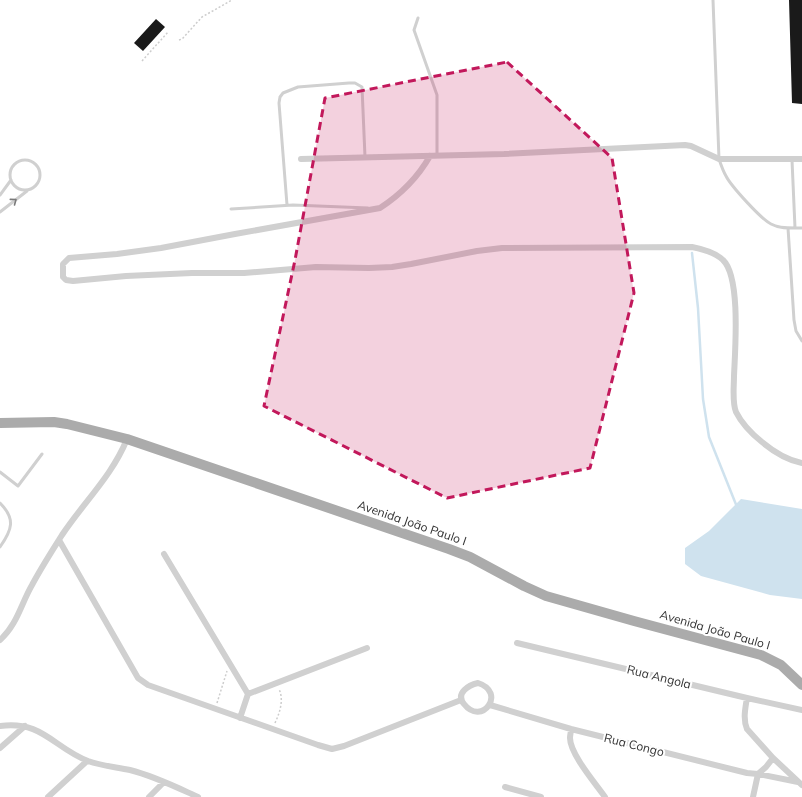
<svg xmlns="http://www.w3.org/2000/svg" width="802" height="797" font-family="Mulish,sans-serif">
	<rect width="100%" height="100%" fill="#fff"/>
	<path fill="#cfe2ee" d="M741,499L802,509V599L770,595L701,576L685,564V548L709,531Z"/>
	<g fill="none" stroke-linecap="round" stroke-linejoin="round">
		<path stroke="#cfe2ee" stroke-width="2.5" d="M692,253L698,308L703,399L709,437L737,507"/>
	</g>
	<path fill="#1a1a1a" d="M789,0H802V104L792,103Z
		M156,19L165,27L143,51L134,43Z"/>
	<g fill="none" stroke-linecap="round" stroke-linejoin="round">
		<path stroke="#cdcdcd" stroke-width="1.5" stroke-dasharray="2 2" stroke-linecap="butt" d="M179,40L182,39L202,17L232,0
			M142,61L168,32
			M217,703L227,671
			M275,723C280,712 284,700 279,689"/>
		<path stroke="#d0d0d0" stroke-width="3" d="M713,0L719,159C721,165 723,171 726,176C731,186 761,219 771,224C780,229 792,228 802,228
			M418,18L414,30L437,95V155
			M792,160L795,228
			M10 175a15 15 0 1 1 30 0a15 15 0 1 1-30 0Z
			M0,195L11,180
			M287,205L279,103L280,97L283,93L298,87L349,83H355L362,87L365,157
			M231,209L293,205L368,208
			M0,212L27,191
			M788,228L794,320L796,331L802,341
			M0,472L18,486L42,454
			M0,503C16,519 12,530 0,547"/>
		<path stroke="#d0d0d0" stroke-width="6" d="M430,156C418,177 400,195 380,208L235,234L161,248L117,254L69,258L63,264V277L66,280L73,281L126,276L192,273H244L316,267L369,268L392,267L411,264L477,251L502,248L692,247C702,249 715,252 723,260C741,277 735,351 734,376C734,387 732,402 736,412C742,424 752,434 762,442C774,452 787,460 802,463
			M301,159L504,154L685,145L691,146L719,159H802
			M59,540L138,678L148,685L318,745L332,749L344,746L461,700
			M164,554L248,694L367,648
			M0,640C17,625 21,604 32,585C41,568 52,551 62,535C84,502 112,476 127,439
			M517,643L747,698L802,710
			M478,683C507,692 482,727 464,704C455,693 469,685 478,683Z
			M747,698C745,709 743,720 747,729L773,758L802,785
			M490,705L571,729L747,773L758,774L766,767L773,758
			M240,718L248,694
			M0,726C42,720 54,748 88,761C102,766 116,767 130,770C154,776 176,787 198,797
			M571,729C571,732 570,735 570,738C570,754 596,784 605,797
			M0,748L25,726
			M505,787L541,797
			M48,797L87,761
			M149,797L164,782
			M753,797L758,774L798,782"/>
		<path stroke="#ababab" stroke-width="10" d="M0,423L54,422L67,424L127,439L449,549L470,557L524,586L546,596L634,621L761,655L781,665L802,685"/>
	</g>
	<defs><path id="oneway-chevron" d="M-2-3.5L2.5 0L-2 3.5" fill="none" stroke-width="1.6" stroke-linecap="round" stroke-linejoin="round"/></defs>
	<use stroke="#7a7a7a" href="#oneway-chevron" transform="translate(14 201) rotate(-37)"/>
	<path fill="#c2185b" fill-opacity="0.2" stroke="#c2185b" stroke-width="3" stroke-dasharray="8 5" stroke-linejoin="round" d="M507,62L612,158L634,293L590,468L447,498L264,406L295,260L325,98Z"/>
	<g text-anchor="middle" stroke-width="4" stroke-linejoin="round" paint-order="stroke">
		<g font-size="12" fill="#333" stroke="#fff">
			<text transform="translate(412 523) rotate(19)" y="4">Avenida João Paulo I</text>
			<text transform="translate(715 630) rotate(16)" y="4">Avenida João Paulo I</text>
			<text transform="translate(659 677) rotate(14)" y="4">Rua Angola</text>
			<text transform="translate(634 745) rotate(14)" y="4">Rua Congo</text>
		</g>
	</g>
</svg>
